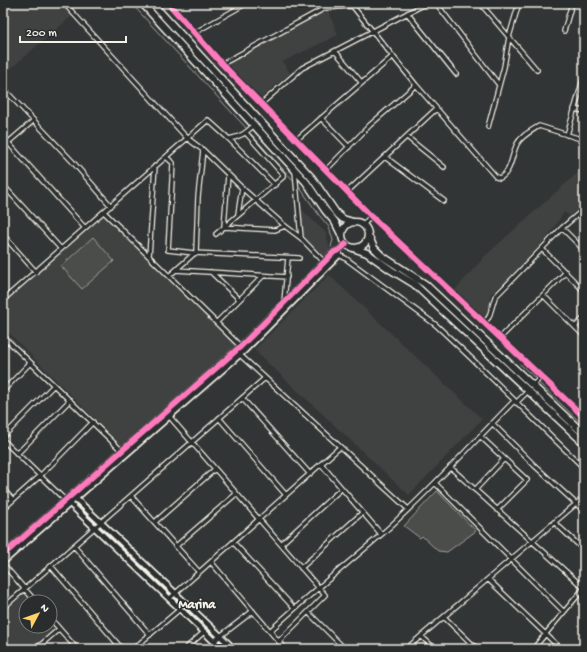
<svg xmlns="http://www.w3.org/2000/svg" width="587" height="652" font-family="'Gochi Hand',sans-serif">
	<rect width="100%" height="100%" fill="#323535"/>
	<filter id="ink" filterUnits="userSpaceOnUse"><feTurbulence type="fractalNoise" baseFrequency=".025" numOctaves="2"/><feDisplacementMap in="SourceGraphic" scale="8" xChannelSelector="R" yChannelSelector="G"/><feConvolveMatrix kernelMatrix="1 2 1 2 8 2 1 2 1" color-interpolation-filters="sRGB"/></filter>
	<g filter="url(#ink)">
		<path fill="#404242" d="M3,3H61L73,15L3,75Z
			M328,10L338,35L282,62L290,73L261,98L227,64Z
			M584,167V204L570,216L564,212L546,239L511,276L490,295L489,309L486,316H483L455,290L485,256Z
			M302,210L326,233L330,251L323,259L302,237Z
			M104,214L238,344L121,445L3,327V303Z
			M329,275L482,419L409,495L254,350Z
			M26,593L34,602H26V626H50V621L56,628L33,649H3V613Z"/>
		<path fill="#4b4d4c" stroke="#a09f9a" d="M93,237L114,261L82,289L61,266Z
			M437,491L476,531L447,552L438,551L422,536L420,538L404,526Z"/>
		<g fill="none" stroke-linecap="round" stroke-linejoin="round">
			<path stroke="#a6a5a0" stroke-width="1" d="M131,3L247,129
				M251,134L292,179
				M300,188L319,215L329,227L333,240L331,247
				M520,364L535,378
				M539,383L584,426
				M78,506L94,522
				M103,531L168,593
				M186,610L228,649"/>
			<defs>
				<path id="minor" d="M64,3L187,138L203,150L242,188L285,226L301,238L326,264
					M168,3L222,64L371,216L584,417
					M350,3L416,85L496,177L500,178C512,171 511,156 517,144C521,136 531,131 539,126L584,140
					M436,3L499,85
					M480,3L537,70
					M407,13L456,74
					M564,31L572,3
					M194,33L247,3
					M335,51L362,83
					M222,64L325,8L352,6L357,3
					M3,88L72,161L111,206
					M261,104L302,68L427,3
					M574,109L584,111
					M321,118L349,147
					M488,127L504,67L509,37L519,3
					M567,135L584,76
					M3,137L85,228
					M407,137L444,167
					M229,139C240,137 246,133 254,125
					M296,140L393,56
					M3,147L33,121
					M166,157L173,163L168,250L194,253L299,258
					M385,157L444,201
					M326,170L370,125L416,85
					M295,171L301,238
					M228,175L224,227L275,230L285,226
					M3,185L61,249
					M347,192L436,109
					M104,212L241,347
					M238,214L242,188
					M363,225L371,216
					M562,228L584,250
					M216,234L283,177V174L279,170L246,133
					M3,235L36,272
					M542,249L584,291
					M339,255L345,258L436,325L471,358L584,468
					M149,256L155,166
					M176,270L287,277
					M211,272L239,299
					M169,276L196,252L198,197L203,150
					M543,295L584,336
					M3,300L208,120L229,139L275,185
					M284,302L288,258
					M217,322L263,276
					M484,323L489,317L495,297L562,228L584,209
					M575,327L584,318
					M3,336L121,450
					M500,338L566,272
					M3,345L7,341
					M239,354L408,509
					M533,385L542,376
					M3,391L30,363
					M242,398L310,474
					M516,403L528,391
					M579,412L584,407
					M169,416L325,595L279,641
					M219,418L286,495
					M492,423L534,465L584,511
					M480,436L527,480L497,510
					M3,437L54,385
					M3,440L65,500
					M17,454L70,400
					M321,464L381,534
					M450,467L584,588
					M435,483L564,612
					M3,489L13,500
					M475,490L504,459
					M131,496L199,572
					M3,509L40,476L93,422
					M155,522L215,469
					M554,522L584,550
					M233,542L294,608
					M281,544L341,489
					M74,546L150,635
					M176,546L236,494
					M211,562L285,649
					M3,564L36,602
					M51,566L122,649
					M301,568L362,513
					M488,579L561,649
					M169,599L340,447
					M3,608L265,378
					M309,613L345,649
					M444,617L477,649
					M50,618L77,649
					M270,631C306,597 345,566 383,533C429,492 471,445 514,401
					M421,636L435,649
					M214,641L253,611
					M36,649L59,629
					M133,649L180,609
					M185,649L204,632
					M406,649L584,497
					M533,649L584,588"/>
				<path id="tertiary" d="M74,497L234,649
					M68,502L222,649
					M3,555L241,346L334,252L339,250L346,244
					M3,562L245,350L339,255V250"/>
				<path id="trunk" d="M142,3L306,182L325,210L335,222L342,236
					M152,3L312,178L336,213L343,219L353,222
					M342 235a13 13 0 1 1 26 0a13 13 0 1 1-26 0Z
					M368,235L374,248L382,256L425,284L584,434
					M353,248L367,253L391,270L414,284L584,443"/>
			</defs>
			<use href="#minor" stroke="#f4f1e8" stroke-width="6"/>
			<use href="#tertiary" stroke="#f4f1e8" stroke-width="8"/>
			<use href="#trunk" stroke="#f4f1e8" stroke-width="9"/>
			<use href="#minor" stroke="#2a2d2e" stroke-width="3.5"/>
			<use href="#tertiary" stroke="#2a2d2e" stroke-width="4.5"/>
			<use href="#trunk" stroke="#2a2d2e" stroke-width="6"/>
			<defs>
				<path id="cycleway" d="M168,3L222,64L371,216L584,417
					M3,555L241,346L334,252L339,250L346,244"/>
			</defs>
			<use href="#cycleway" stroke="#2a2d2e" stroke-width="8"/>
			<use href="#cycleway" stroke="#fd7abc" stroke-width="6"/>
		</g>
	</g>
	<g text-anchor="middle" stroke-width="3" stroke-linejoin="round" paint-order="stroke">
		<g font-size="13" font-weight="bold" fill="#f4f1e8" stroke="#2a2d2e">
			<text x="197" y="608">Marina</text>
		</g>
	</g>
	<rect width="587" height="652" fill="none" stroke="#2a2d2e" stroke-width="16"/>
	<rect x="8" y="8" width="571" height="636" fill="none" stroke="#f4f1e8" stroke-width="1.5" filter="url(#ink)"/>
	<g transform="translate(38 614) rotate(49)"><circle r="19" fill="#2a2d2e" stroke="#7b7b78"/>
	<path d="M0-3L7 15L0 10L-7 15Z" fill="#ffd166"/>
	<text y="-6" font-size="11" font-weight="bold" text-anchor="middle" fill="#f4f1e8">N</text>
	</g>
	<path d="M20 36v6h106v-6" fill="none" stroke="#f4f1e8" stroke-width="2"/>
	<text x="26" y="36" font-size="12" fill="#f4f1e8" stroke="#2a2d2e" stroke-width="3" paint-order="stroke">200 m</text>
</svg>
